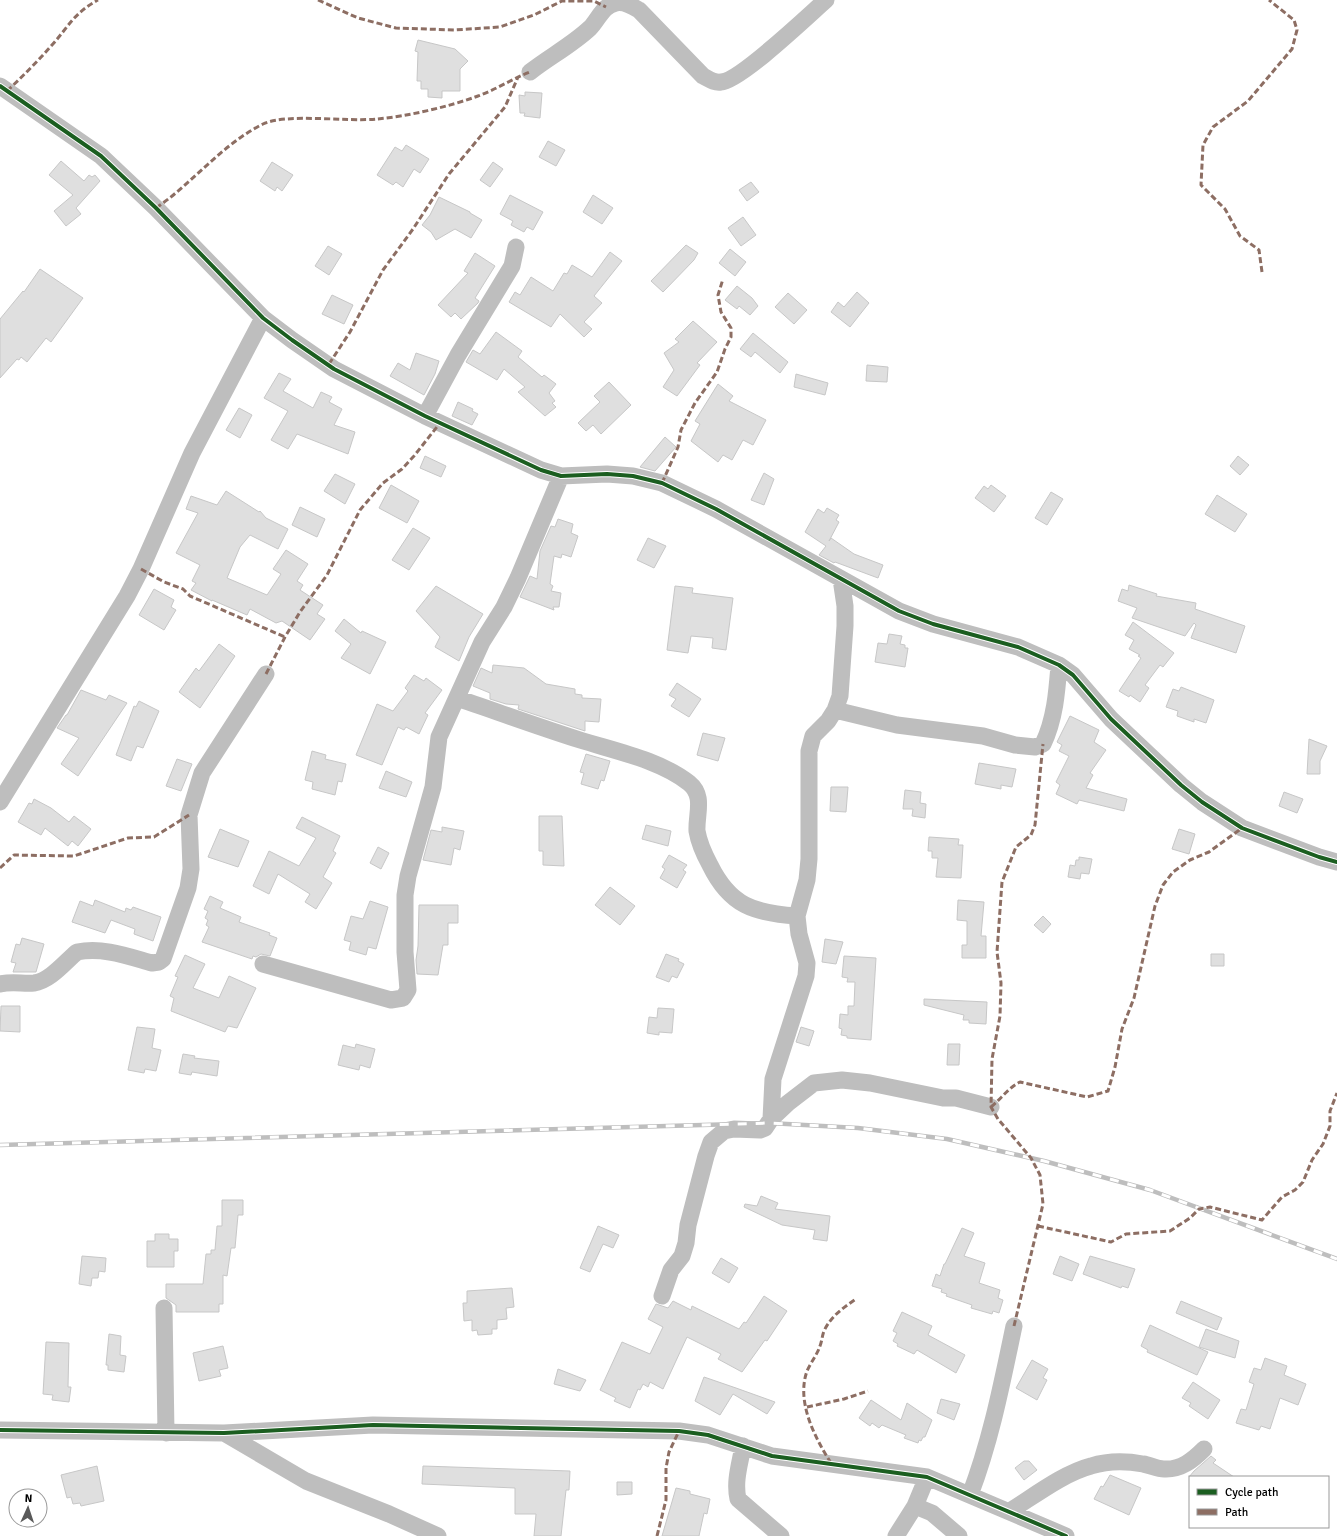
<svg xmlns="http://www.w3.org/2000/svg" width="1337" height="1536" font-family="Signika,sans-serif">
	<rect width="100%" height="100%" fill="#fff"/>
	<path fill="#dfdfdf" stroke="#c7c7c7" d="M418,40L455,49L468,61L460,69V91H442V98L428,97V89H421V81H417L418,52L415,51Z
		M525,92L542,93L540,118L524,116L525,113H520L519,95L525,96Z
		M548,141L565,150L556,166L539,157Z
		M406,145L429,159L420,173L414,169L403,187L396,182L393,185L377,175L395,147L402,151Z
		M61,161L84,181L89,175L92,177L95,175L100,181L76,208L81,214L66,226L54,211L73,195L49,175Z
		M272,162L293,175L282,191L277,187L275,191L260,181Z
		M493,162L503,169L490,187L480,180Z
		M751,182L759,192L747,201L739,190Z
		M510,195L543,212L533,230L527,227L524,232L511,225L513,221L500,214Z
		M593,195L613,208L602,224L583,212Z
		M439,197L470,212V213L482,220L471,238L455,229L436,240L431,232L422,225L430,215Z
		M743,217L756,235L741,246L728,228Z
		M686,245L698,253L694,260L663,292L651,281Z
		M328,246L342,254L329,275L315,266Z
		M730,249L746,262L735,276L719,263Z
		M610,252L622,261L594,296L602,303L584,322L592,329L584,337L560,314L551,327L509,302L515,292L520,295L531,277L553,291L564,273L567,274L572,265L592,277Z
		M475,253L495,266L475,298L479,301L478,303L461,319L455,313L451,317L438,305L468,273L464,271Z
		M40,269L83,298L51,342L46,338L27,362L21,357L19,360L17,359L0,378V319L23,291L24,292Z
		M737,286L752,298L758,306L750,315L739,306L737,309L725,300Z
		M857,292L869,303L850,327L831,312L838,302L844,307Z
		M788,293L807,310L794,324L775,307Z
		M332,295L353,305L344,324L322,314Z
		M693,321L717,342L697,363L700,365L677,396L663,387L674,370L664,353L679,342L675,339Z
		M496,332L522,351L518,357L542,377L544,375L556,384L549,393L555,401L552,403L556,407L545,416L518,392L525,387L504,369L497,380L466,362L473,350L480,354Z
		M753,333L788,362L780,373L755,352L751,357L740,349Z
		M416,353L439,361L435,374L424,395L390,376L398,363L410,370Z
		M867,365L888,367L887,382L866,381Z
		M279,373L291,379L283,391L313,408L321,392L332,397L329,402L342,409L334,425L355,432L348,454L297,434L288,449L271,440L288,411L264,398Z
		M796,374L828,383L825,395L794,387Z
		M609,382L631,405L601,434L593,425L586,431L578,423L600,402L594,396Z
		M718,384L733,396L729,401L766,420L753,445L743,440L732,460L723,455L718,462L691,441L700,424L695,421Z
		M458,402L473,409L472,411L478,414L472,425L452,416Z
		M239,408L252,415L240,438L226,430Z
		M665,437L676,447L655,471L640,467Z
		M425,456L446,466L441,477L420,468Z
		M1238,456L1249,465L1240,475L1230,466Z
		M764,473L774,479L764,505L751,500Z
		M335,474L355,484L345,504L324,491Z
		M391,485L419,501L407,523L379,508Z
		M991,485L1006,496L994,512L975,498L984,486L988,489Z
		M226,491L259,512L260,511L266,518L288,529L278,549L250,535L240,547L227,578L267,595L281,574L273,569L286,550L308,564L297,581L303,585L300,590L323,605L317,614L325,619L310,640L282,621L276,623L250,609L247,615L212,600V601L191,590L196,583L192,581L200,565L176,553L198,513L186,509L191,496L217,505Z
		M1051,492L1063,499L1047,525L1035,518Z
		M1217,495L1247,514L1235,532L1205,514Z
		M300,507L325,519L317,537L292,525Z
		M827,508L839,515L836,520L839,522L829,541L831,538L854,554L883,565L878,578L835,562L834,563L819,555L826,546L805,532L818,509L824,513Z
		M558,519L573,524L571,533L578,536L571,557L562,554L561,558L554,556L550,584L553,586L551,591L561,593L559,607H553L554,610L520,597L530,576L537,579L540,551L551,526L555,527Z
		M413,528L430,538L409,570L392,560Z
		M648,538L666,546L654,568L637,560Z
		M1129,585L1157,594L1156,596L1196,603L1195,609L1245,626L1236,653L1191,638L1196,625L1194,623L1185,636L1132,618L1137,608L1118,601L1122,589L1128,591Z
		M436,586L483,614L469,637L459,661L435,647L440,637L416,611Z
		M675,586L693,588L692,593L733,598L726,650L712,648L713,638L691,636L688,653L667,650Z
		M154,589L174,600L171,607L176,610L164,630L139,615Z
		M344,619L361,633L362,631L386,642L370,674L341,658L351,644L335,631Z
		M1133,622L1174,653L1163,667L1160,665L1145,685L1149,688L1140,702L1130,695L1129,697L1119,691L1141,658L1138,656L1140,655L1129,649L1134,640L1125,635Z
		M889,634L902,636L900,644L905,645V648H908L905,667L875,662L878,643L887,644Z
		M219,644L235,656L200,708L179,692L196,668L199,671Z
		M493,665L524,668L546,684L575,689V694L582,695V698L601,699L599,722L585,721V731L518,709L519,705L506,704L490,699V693L473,686L481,668L492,673Z
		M414,675L424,681L426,678L442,690L425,713L428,715L419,734L406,727L404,730L398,727L382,765L356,755L377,704L393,711L408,691L405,688Z
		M677,683L701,699L689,717L671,706L676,699L669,695Z
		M1181,687L1214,700L1206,723L1194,719V722L1177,716L1178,711L1166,707L1173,689L1179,691Z
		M81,690L106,700L109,695L127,703L78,776L61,764L79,738L57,728L66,715H67Z
		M139,701L159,711L143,748L137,746L131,761L116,755L134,706L136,707Z
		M1070,716L1099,730L1094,742L1106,750L1090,773L1093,775L1086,788L1127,799L1124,811L1079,800L1077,804L1056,794L1060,785L1056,782L1069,756L1059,751L1062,745L1057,742Z
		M703,733L725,738L718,761L697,755Z
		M1309,739L1327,746L1320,761V774H1307Z
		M312,751L326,755L325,759L346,764L342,782L338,781L335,795L312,789L313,782L305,780Z
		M586,754L610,761L604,781L601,780L598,789L581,784L584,773L580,772Z
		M177,759L192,764L181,791L166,786Z
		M979,763L1016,769L1012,787L1001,785V789L975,784Z
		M386,771L412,782L406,797L379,788Z
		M831,787H848L846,812L830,811Z
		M905,790L921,792L920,803L926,804L925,818L912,816L913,809H903Z
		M1284,792L1303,799L1297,813L1279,806Z
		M34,799L51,808L69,822L74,816L91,829L78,846L72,841L68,846L45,828L41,835L18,822L29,803L32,804Z
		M539,816H562L564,866L543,865V851H539Z
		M302,817L340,836L333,851L336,853L323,877L332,883L316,909L305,902L310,894L278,874L269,894L253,886L269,851L299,866L316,838L296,828Z
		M646,825L671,831L668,846L642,839Z
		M442,827L464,831L460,850L454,848L451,865L423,860L431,830L442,832Z
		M220,829L249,841L238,867L208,857Z
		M1179,829L1195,834L1189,854L1172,849Z
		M929,837L959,839L958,845H963L961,878L936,877L938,858H932V851H928Z
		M378,847L389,853L381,869L370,863Z
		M669,855L687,865L683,870L686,872L677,888L660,878L665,869L662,867Z
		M1079,857L1092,859L1089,874L1081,873L1080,879L1068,877L1070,865L1075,866L1076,860H1079Z
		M610,887L635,906L620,925L595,905Z
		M210,896L223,902L220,908L241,917L239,922L270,933L269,935L277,938L270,956L261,954L256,957L253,956L252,959L202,942L209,927L206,925L208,920L205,918L208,911L204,909Z
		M95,900L125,912L126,908L131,910L133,907L161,917L153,941L134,934L135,929L111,920L105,933L72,922L80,901L93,906Z
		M958,900L984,902L981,936H986V958H962V945H967V921L957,920Z
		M370,901L388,907L376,949L368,947L366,955L349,950L351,942L344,940L351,916L363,919Z
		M419,905H458V923H448V945H443L438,975L417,974L416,960L418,946Z
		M1043,916L1051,924L1043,933L1034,925Z
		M22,938L44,944L36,972H13L16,963L11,962L16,944L20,945Z
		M825,939L843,942L836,964L822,962Z
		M666,954L679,959L678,961L684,964L677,978L672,976L669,982L656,977Z
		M1211,954H1224V966H1211Z
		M185,955L205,964L193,988L219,998L229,976L256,988L237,1028L228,1026L225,1032L171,1011L174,998L170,996L178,977L175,976Z
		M844,956L876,958L871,1040L847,1038V1036L841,1035L842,1029L839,1028L840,1014L848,1015V1006H854L855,982H847L848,978L842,977Z
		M924,999L987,1002L986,1024L969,1023V1020H963L964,1015L924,1005Z
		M1,1006H20V1032L0,1031Z
		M658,1008L674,1009L672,1033L659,1032V1035L647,1033L649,1017L657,1018Z
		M137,1027L155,1029L152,1048L161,1050L156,1071L145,1069L144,1073L128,1070Z
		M801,1027L814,1031L809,1046L796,1042Z
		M356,1044L375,1049L370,1068L360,1065L359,1070L338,1065L343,1045L355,1048Z
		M948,1044H960L959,1065H947Z
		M183,1054L195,1056L194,1058L219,1061L217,1076L192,1072L191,1075L179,1073Z
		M761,1196L778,1203L775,1209L830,1216L827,1241L813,1239L815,1230L782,1225L744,1207L745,1204L757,1206Z
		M222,1200H243V1215H238L235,1248H231L227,1276L223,1275V1304H219V1312H176V1305L166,1298V1284H203L206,1254H211V1250H215L217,1226H222Z
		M598,1226L619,1235L613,1248L603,1244L590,1272L580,1268Z
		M962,1228L974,1233L964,1256L985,1263L979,1283L1000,1290L998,1298L1003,1300L999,1313L993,1311L992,1314L971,1308L972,1305L946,1296L947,1294L941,1292L942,1289L932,1286L936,1274L940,1276L944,1264H945Z
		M155,1234H169V1239H178V1251H174V1267H147V1241H155Z
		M82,1256L106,1258L105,1272L99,1271L98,1278H92L91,1286L79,1284Z
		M1060,1256L1079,1264L1072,1281L1053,1274Z
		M1090,1256L1135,1269L1128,1288L1122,1286L1121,1288L1083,1274Z
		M721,1258L738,1268L729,1283L712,1273Z
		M512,1288L514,1307L506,1308L507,1319L497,1320V1329H492V1334L478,1335L477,1330L472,1331V1320L464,1321L463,1303H467V1291Z
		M764,1296L787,1311L767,1341L765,1340L742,1372L718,1359L721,1354L687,1337L663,1389L650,1382L648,1387L643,1384L640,1390L638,1389L630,1408L614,1401L616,1398L600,1390L622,1342L650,1354L663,1327L648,1319L656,1304L668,1308L673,1301L691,1310L692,1306L739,1329L744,1322L746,1323Z
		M1181,1301L1222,1318L1217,1330L1176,1313Z
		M902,1312L932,1326L928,1335L965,1355L956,1373L917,1350L914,1354L897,1346L898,1344L893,1341L897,1333L893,1331Z
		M1150,1325L1208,1352L1197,1375L1147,1352L1148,1350L1141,1346Z
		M1206,1329L1239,1341L1235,1358L1199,1347Z
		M109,1334L121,1336L120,1355L126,1356L124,1372L108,1370V1365H106Z
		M46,1342L69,1343L68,1387H71L69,1402L52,1400L53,1395L43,1394Z
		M223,1346L228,1368L219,1370L221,1376L199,1381L193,1353Z
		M1265,1358L1287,1366L1284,1375L1306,1384L1298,1405L1280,1398L1270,1429L1261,1426L1259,1430L1236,1423L1241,1409L1246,1410L1254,1384L1249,1382L1254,1368L1261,1370Z
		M1032,1360L1048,1369L1043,1378L1047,1380L1037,1400L1016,1388Z
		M558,1369L586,1380L580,1391L554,1384Z
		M704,1377L736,1388L775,1402L767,1414L733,1394L720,1415L695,1401Z
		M1193,1382L1220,1400L1208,1419L1189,1406L1191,1403L1182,1398Z
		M941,1399L960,1404L954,1420L937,1413Z
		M871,1400L901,1420L907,1403L932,1420L925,1437H923L921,1441L919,1440L918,1443L904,1438L906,1435L882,1425L879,1428L872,1423L870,1426L859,1418Z
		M1211,1456L1216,1460L1213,1463L1234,1477H1189L1194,1471Z
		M1024,1461H1029L1037,1470L1024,1480L1015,1468Z
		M97,1466L104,1501L81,1506L80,1503L73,1504L71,1497L67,1498L61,1475Z
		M423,1466L570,1471L569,1490H566L561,1536H534L536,1514H515V1488L422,1484Z
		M1110,1475L1141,1488L1129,1515L1094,1499L1101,1486L1103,1487Z
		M617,1482H632V1494L617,1495Z
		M676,1488L690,1491V1494L710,1499L707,1514L704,1513L699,1536H662Z"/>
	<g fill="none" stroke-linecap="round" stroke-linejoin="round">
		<path stroke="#bebebe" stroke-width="17" d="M530,72C549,57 572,45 590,28C598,20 603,5 616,3C624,1 632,6 639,10L703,76C709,79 714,83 721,82C740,81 809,15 826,0
			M0,86L101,156L156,208L263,318L292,340L334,369L425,416L541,470L561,476L607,474L633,476L662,483L716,509L899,611L933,624L1018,647L1059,665L1073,675L1111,719L1181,785L1202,802L1242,828L1319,857L1337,862
			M425,416L458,355L512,266L516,247
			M457,698C498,712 539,727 580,740C615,751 660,760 689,783C705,796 696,814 697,831C699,843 704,854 710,865C730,906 754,913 797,916
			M835,710L897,725L983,736L1015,745L1035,747L1043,744C1055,719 1057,691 1059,665
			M0,802L127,596L141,569L192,453L263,318
			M263,964L391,1000L403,998L408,990L405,952V895L408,876L433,787L439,737L482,642L504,607L518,578L561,476
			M0,984C12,981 23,984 34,983C50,981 65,962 77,952C103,947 127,956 152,963L159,962L163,959L188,888L191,869L189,815L202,773L266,674
			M771,1119L773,1079L806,976L807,963L799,934L797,916L807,880L809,859V751L813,736L828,721L835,710L840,696L845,626V606L841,579
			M662,1296L671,1270L682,1256L686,1243L688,1225L706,1156L711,1142L724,1131L734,1129L760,1130L765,1128L771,1119L788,1103L814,1083L842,1080L870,1083L943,1098H956L991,1107
			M164,1308L166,1433
			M0,1430L224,1433L373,1425L679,1431L708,1435L772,1456L927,1477L1066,1536
			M224,1433L306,1481L389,1514L438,1536
			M743,1446C740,1464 734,1481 738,1499L781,1536
			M970,1495C991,1440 1002,1383 1014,1326
			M915,1506L932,1513L959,1536
			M1010,1511C1034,1496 1064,1473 1091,1466C1107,1461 1127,1461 1143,1464C1150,1465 1157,1469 1164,1469C1181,1470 1193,1460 1204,1449
			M896,1536L915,1506L927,1477"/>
		<defs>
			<path id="rail" d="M0,1145L769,1123L858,1128L947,1139L1044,1161L1150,1190L1337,1259"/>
		</defs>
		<use href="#rail" stroke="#bebebe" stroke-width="4.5"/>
		<use href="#rail" stroke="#fff" stroke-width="3" stroke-dasharray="9" stroke-linecap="butt"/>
		<path stroke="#8d6e63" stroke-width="3" stroke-dasharray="6 3" stroke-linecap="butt" d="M318,0L358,18L396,28L454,30L500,27L534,15L562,1H594L606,7
			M7,91C23,76 38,61 52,45C69,26 74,13 98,0
			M156,208C193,183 221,145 263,124C286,113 347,122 377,119C409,116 448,107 478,96C495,90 512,79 530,72
			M1262,272L1259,250L1240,236L1225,209L1201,185L1203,145L1213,127L1248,101L1292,49L1297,30L1294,20L1269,0
			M329,364L350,332L383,270L413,229L449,174L505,107L518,77
			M662,483L678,447L681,430L695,403L717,372L725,349L731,337V328L721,312L718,295L723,279
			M141,569L164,582L183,589L190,596L285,637
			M266,674L285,637L300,612L327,575L360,510L383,483L402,469L414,456L440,423
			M0,868L14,855L74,856L128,838L154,837L189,815
			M991,1107C1002,1098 1008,1088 1020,1082L1087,1097L1108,1091L1115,1067L1122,1029L1134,998L1155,906L1163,885L1173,872L1190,860L1209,852L1242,828
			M1038,1226L1111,1242L1126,1234L1170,1231L1190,1218L1199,1209L1210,1207L1262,1220L1282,1197L1295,1190L1303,1182L1312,1160L1323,1144L1330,1126V1111L1337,1093
			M1014,1326L1039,1221L1043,1204L1040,1175L1031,1158L998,1119L991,1107L992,1059L1000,1016L1001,983L997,952L1002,882L1016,847L1031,835L1035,825L1043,744
			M807,1407L844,1399L868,1391
			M831,1463C815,1438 796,1402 807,1371C811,1362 817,1355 820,1346C822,1341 822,1336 824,1331C831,1316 843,1308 856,1299
			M657,1536L666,1500V1468L669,1452L679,1431"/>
		<defs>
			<path id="cycleway" d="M0,86L101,156L156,208L263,318L292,340L334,369L425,416L541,470L561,476L607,474L633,476L662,483L716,509L899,611L933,624L1018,647L1059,665L1073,675L1111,719L1181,785L1202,802L1242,828L1319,857L1337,862
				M0,1430L224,1433L373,1425L679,1431L708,1435L772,1456L927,1477L1066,1536"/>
		</defs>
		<use href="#cycleway" stroke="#fff" stroke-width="6"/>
		<use href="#cycleway" stroke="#1b5e20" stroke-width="4"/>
	</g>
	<rect x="1189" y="1476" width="140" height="52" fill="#ffffff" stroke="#999999"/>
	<rect x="1197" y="1489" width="20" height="6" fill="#1b5e20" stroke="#999999"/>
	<text x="1225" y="1496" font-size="12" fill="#000000">Cycle path</text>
	<rect x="1197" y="1509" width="20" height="6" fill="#8d6e63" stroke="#999999"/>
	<text x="1225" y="1516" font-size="12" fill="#000000">Path</text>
	<g transform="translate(28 1508) rotate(3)"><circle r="19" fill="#ffffff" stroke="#999999"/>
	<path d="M0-3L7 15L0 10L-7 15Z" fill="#595959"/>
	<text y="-6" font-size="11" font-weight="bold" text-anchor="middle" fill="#000000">N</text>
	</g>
</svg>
